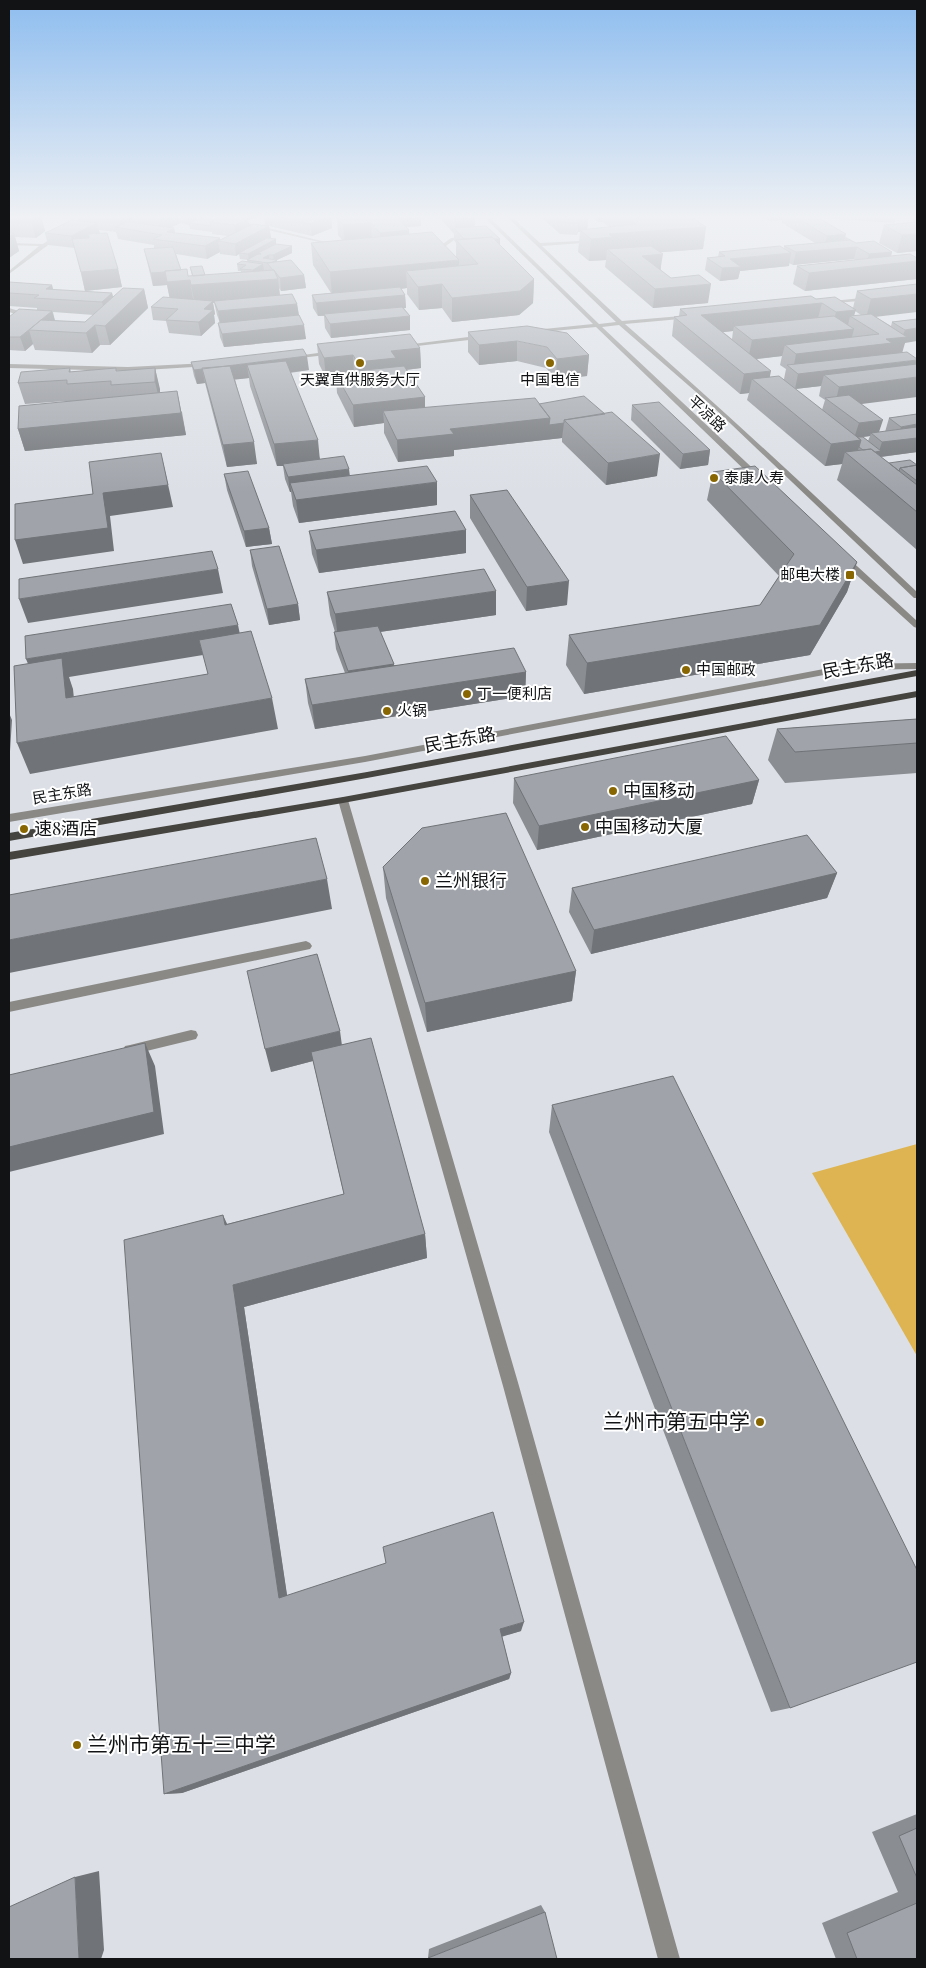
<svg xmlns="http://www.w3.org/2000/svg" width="926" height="1968" font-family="'Playfair Display','Noto Sans SC',serif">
	<rect width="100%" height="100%" fill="#dce0e6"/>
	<path fill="#ddb451" d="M917,1144V1356L812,1173Z"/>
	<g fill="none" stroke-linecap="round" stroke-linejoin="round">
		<path fill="#8a8986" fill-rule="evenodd" d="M209,216H219L342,246L340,247Z
			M483,216H488L599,324L616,322L506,216H511L540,243L598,240L596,242L542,246L622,321L693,315L691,318L625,324C725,411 821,501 917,592V598H914L711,405L619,325L602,327L762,477V481H756L596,327L532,333L534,330L593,324Z
			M804,216H810L865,248L861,249Z
			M59,233L63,234L9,274V271L39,246L9,245V243L43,244Z
			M470,236L472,238L454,240L439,251L427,250L436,249L451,238Z
			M872,297L870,300L825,304L822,302Z
			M9,308L22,312L23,313L9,323V319L16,314L9,312Z
			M484,335L486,338L400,348L397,346Z
			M333,351L335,354L291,359L288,357Z
			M208,363L210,366L128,371L9,368V364L128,367Z
			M840,556H846L917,621V628L914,627L840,560Z
			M917,663V669L850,670L365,762L9,822V814L365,756L850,664Z
			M343,797L348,800L519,1386L680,1959H658L503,1386L338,800Z
			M306,941L310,943L312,946L310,949L9,1012V1002Z
			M191,1030L196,1031L198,1035L196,1039L130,1055L125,1054L123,1050L125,1046L130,1045Z"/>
		<path fill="#46443f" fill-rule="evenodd" d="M917,670V676L367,778L9,841V833L367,772Z
			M917,691V697L343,803L9,860V852L343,797Z"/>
	</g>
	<path fill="#8a8d92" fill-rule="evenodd" d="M9,216H41L45,231L36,238L15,237L19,251L9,258Z
		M77,216H204V219L214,220L221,216H257L248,220L249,226L265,225L264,216H421V226L406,227L409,234L456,258V243L454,240V234L438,216H475L474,227L500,239V245L534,279L533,303L519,315L452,322L442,308L419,310L407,294V288L401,289L405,295L406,308H404L410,316V330L331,338L325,328L324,316H318L313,308L312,295L331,293L313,265L311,243L342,240L338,235L337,218L339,217H331L332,228L312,236L269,226L271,238H270L276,244L292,246V253L277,260V262L304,275L306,288L281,291L279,288L280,295L297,304L299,315L306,339L224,347L220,337L218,323H220L217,315L214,302L213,303L215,314L214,315L215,323L201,336L169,333L166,321L153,320L151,307L170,298L167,285L153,286L144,249H154V245L118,239L116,232L99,230L100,233L118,269L122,287L85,291L75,248L48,245L45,233L79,221ZM180,223L189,225L190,229L212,232V234L228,236L220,240V238L175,233L170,228ZM220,252V254L236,256L239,254L240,259L248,260L247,262L237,264L238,271H241V273L205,275L190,267L192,276H188L181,270L176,254L207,259Z
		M540,216H584L588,220L587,229L609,227L603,222H598L593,218L594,216H690L706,227L703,249L661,252V270L671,278L708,303L653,308L605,267L606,260L589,261L578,252L580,232H578L577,235L560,234Z
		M761,216H815L844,240L892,252L891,256L917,279L805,291L793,284L797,266L855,260L854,259L793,265L789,263V266L740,271L738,279L720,281L705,270L707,258L718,257L719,252L784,249V246L815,243L782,223V220L769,221Z
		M830,216H896L894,223L838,219Z
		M913,216H917V251L897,253L879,243L884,225L913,223Z
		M9,282L52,285L53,290L112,293L113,297L144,289L148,308L110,345H100L92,353L35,350L33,344L25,351L9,350V317L37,310V308L9,306ZM53,312L94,315L85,322L55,321Z
		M917,284L876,317L891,326L892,322L917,319L905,343L861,404L879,432H885L889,418L917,414V452L881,457L889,463L917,465V550L837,480L842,464L825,466L747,400L749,393L740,394L672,336L674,317L679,316L680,309L816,299L853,308L857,291ZM855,311L861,315L854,316ZM733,331L732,339L723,332ZM782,356L780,365L786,369L784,379L770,377L757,359ZM821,386L819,396L825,400L822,410L795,389ZM870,436L868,441L863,437Z
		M468,332L589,355L587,376L556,379L546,368L517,361L479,365L468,352Z
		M317,344L420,348L421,368L406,370L425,397V408L539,404L657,476L606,485L562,442V438L454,450V456L398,462L384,433V423L354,427L337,393L336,377L326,378L319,364Z
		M191,362L309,370L290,373L320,459L350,476L437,505L299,523L293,506L291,492H290L285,479L283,466H277L250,386L249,378L235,379L257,464L227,467L205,383L197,384L194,376Z
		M70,368L71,372L116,368L117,371L155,368L160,392L182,412L186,435L25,451L18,429L66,401L25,404L18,383Z
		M632,405L710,450L708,465L680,469L631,420Z
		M713,472L857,562L847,592L810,655L584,694L566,665L569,635L760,605L779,576L707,500Z
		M224,474L269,528L272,544L246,547L227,490Z
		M470,495L567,605L526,611L470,518Z
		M309,531L466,553L319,573L312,554Z
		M250,550L298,604L300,620L269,625L252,566Z
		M327,592L496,615L380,632L394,665L526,672L525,696L315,729L308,703L305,679L345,673L336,649L334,632H335L330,615Z
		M917,719V773L785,783L768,760L777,729Z
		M514,778L759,780L752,804L537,850L513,803Z
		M383,867L576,971L572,1001L427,1032L386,898Z
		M837,873L827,898L591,954L569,912L572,888Z
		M342,1045L425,1234L427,1258L244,1307L287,1596L521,1631L502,1636L511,1673L509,1679L182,1793L164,1794L227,1224L344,1195L313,1061L271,1072Z
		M552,1105L790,1708L771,1712L549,1132Z
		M917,1814V1959H836L822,1923L898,1892L872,1832Z
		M541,1905L545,1912L428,1958L429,1949Z"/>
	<path fill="#707377" d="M37,216H41L45,231L36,238L31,221Z
		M130,216H132L134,227L120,228L119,221Z
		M166,216H178L180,223L161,232L158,220Z
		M190,216H204V219L192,223Z
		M244,216L257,217L248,220L250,231L236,237L235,225L244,221Z
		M331,216L332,228L312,236L310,224Z
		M392,216H421V226L392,228Z
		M475,216L474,234L455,230V218Z
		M599,216H603V222H598Z
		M770,216H783L782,220L769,221Z
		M578,220H588L587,232L580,230V232H578Z
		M97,223L100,235L74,248L71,236Z
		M371,223L372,240L345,243L343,225Z
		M269,226L271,238L242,253H239V254L236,256L235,244Z
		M706,227L703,249L614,256L607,249L606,260L589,261L591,239L609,234Z
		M174,228L177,240L167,232Z
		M409,230L410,247L380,250V233Z
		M14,233L19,251L9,258V237Z
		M846,234L843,246L824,248L827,236Z
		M917,234V251L897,253L902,235Z
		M220,238V242L218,241L220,252L207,259L205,246Z
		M276,239V245L258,253V255L249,260L248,254Z
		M500,239V251L467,241Z
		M292,246V253L277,260V266L272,270L274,261L273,255Z
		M857,247L854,259L793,265L796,252Z
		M892,252L889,264L917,261V279L805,291L809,273L866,266L869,254Z
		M791,253L789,266L740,271L738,279L720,281L722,268L730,259Z
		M663,254L660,272L642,256Z
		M269,255V261L263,258Z
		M459,260V283L442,285V308L419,310L418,287L406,271L407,288L332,296L330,272Z
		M263,264L264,270L254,277L253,270Z
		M118,269L122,287L85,291L81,272Z
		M181,270L190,280L193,299L170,300L167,285L153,286L151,273Z
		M304,275L306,288L281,291L280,278Z
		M278,279L280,297L213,303L215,314L214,315L215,323L201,336L191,285Z
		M534,279L533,303L519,315L452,322V298Z
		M711,284L708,303L653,308L655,289Z
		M52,285L55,298L46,289Z
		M144,289L148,308L110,345L105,326Z
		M112,293L115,306L105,315L102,302Z
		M917,294V312L866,318L871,299Z
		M405,295L406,308L318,316L316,303Z
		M822,303L817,322L734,326L733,331L698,335L701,315Z
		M297,304L299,317L220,325L218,311Z
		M856,310L853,318L850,316L847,330L831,331L836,312Z
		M52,311L56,324L29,330Z
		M410,316V330L331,338L330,324Z
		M95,325L100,345L92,353L86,333Z
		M304,325L306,339L224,347L222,334Z
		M917,328V341L905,343L901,357L793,370L796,354L785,345L782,356L748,360L752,340L854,329L849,348L886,339L902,337L905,330Z
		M29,330L33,344L25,351L20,337Z
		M517,341V361L479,365V345Z
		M420,348L421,368L396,371L358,382L357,362L391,351Z
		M353,355L354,375L335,373L336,377L326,378L324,358Z
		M589,355L587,376L556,379L557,359Z
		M307,356L309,370L251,377L247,365L249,378L206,383L202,369Z
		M917,360V368L824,375L821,386L795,389L798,374Z
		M155,368L160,389V402L155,382Z
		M202,369L205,383L197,384L194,370Z
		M771,371L767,391L752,379L749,393L740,394L744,374Z
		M917,377V397L838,407L835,405L839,387Z
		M177,391L186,435L25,451L18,429Z
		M425,397V418L383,411L384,423L354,427L353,405Z
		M550,418L564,423L562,438L454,450V456L398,462L397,440L450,429Z
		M883,420L878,435L871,433L870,436L854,438L859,423Z
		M917,424V452L879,457L867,453L879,451L882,442L897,440L901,427Z
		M318,440L320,461L283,464V466H277L274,444Z
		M861,440L855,460L845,452L842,464L825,466L831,444Z
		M254,442L257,464L227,467L223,445Z
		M710,450L708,465L680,469L683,454Z
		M161,453L173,507L110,516L114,551L23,564L15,540L103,493Z
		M660,454L657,476L606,485L608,463Z
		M349,469L351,485L290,483L291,492H290L288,477Z
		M437,482V505L299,523L296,500Z
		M269,528L272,544L246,547L244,531Z
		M466,530V553L319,573L316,550Z
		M857,562L847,592L810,655L584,694L587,663L820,625Z
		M218,569L223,593L28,623L19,599Z
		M569,581L567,605L526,611L527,587Z
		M496,591V615L338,638L335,614Z
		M298,604L300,620L269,625L267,609Z
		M238,625L243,649L199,640L203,655L69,677L73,689L77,729L36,683L26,659Z
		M394,664L395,680L350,688L348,671Z
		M526,672L525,696L315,729L312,705Z
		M272,698L278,729L30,774L17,743Z
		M9,713L12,720L9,767Z
		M759,780L752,804L537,850L539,826Z
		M837,873L827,898L591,954L594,930Z
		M327,879L332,909L9,973V940Z
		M576,971L572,1001L427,1032L425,1003Z
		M340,1031L343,1053L271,1072L265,1049Z
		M145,1043L155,1066L164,1134L9,1172V1147Z
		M223,1215L234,1239L225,1225Z
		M425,1234L427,1258L244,1307L289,1608L279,1598L233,1285Z
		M524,1622L521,1631L498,1638L500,1629Z
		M511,1673L509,1679L182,1793L164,1794Z
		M99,1871L104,1950L101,1959H79L75,1877Z"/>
	<path fill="#a0a4aa" stroke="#707377" d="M9,216H37L31,221L9,220Z
		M83,216H130L119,221Z
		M132,216H166L158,220Z
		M221,216H230L248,219L235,225L210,222Z
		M276,216H331L310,224Z
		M350,216H396L409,230L380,233L371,223L343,225L337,218Z
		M454,216H474L455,218Z
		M555,216H584L588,220H578V223L561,222Z
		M626,216H690L706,227L609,234L613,237L591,239L580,230L636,224Z
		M794,216H815L846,234L827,236Z
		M199,218L214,220L210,222L211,226L189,223Z
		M72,220L97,223L71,236L45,233Z
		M129,222L174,228L167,232L220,238L205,246L153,239L162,235L115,227Z
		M917,222V234L902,235L884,225Z
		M253,224L269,226L235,244L218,241Z
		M486,226L500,239H494L492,237L464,239L454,228Z
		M432,232L459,260L330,272L311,243Z
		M9,233H14L9,237Z
		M107,233L118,269L81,272L72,239L89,238L88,234Z
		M492,237L534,279L520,291L452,298L442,284L418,287L406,271L478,264L456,240Z
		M267,238L276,239L248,254L239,253Z
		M850,240L856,243L874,241L892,252L869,254L857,247L796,252L784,246Z
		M276,244L292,246L273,255H269L263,258L277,260L273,262L268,263L247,260L258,254H261L258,253Z
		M651,246L663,254L642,256L671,278L699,275L711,284L655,289L607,249Z
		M780,246L791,253L730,259L741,267L722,268L707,258L725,256L719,252Z
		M173,247L181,270L165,271V272L151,273L144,249Z
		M910,254L917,258V261L809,273L797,266Z
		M291,260L304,275L280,278L276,273L274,270H273L267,263Z
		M242,261L263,264L253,270L240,269L246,265L237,264Z
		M202,266L205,275L193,276L190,267Z
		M187,269L188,276L274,270L278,279L191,285L190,280L167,282L165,271Z
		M9,282L52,285L46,289L112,293L102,302L34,298L39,295L9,293Z
		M917,284V294L871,299L857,291Z
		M400,287L405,295L316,303L312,295Z
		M123,288L144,289L105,326L95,325L86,333L29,330L41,320L85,322Z
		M292,294L297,304L218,311L214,301Z
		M811,296L816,299L835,297L856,310L836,312L822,303L701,315L771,371L744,374L674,317L687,315L680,309Z
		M163,297L213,301L204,309L213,310L199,322L166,320L178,309L151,307Z
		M402,307L410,316L330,324L324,314Z
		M19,309L52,311L20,337H9V317Z
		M871,314L907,337L886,339L892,343L796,354L785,345L879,334L850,316Z
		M299,315L304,325L222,334L218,323Z
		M834,316L854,329L752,340L734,326Z
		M917,319V328L905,330L892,322Z
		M527,326L567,333L589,355L557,359L547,347L517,341L479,345L468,332Z
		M410,334L420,348L391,351L396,358L357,362L353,355L324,358L317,344Z
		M303,349L307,356L194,370L191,362Z
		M907,352L917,359V360L798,374L787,365Z
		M286,361L318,440L274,444L247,365Z
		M917,364V377L839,387L824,375Z
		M230,366L254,442L223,445L202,368Z
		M404,366L425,397L353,405L335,373Z
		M70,368L69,372L116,368V371L155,368V382L111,385V381L67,384V380L18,383L21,372Z
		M779,376L861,440L831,444L752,379Z
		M177,391L181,413L18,429L19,406Z
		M849,395L883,420L859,423L825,398Z
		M584,396L605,414L564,420V423L549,425L550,418L539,404Z
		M535,398L550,418L450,429L454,434L397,440L383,411Z
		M659,402L710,450L683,454L632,405Z
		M612,412L660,454L608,463L564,420Z
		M917,414V424L901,427L889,418Z
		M917,427V438L882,442L871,433Z
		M857,437H863L881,451L875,452L871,449L863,450L859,447L861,440Z
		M871,449L917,485V512L845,452Z
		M161,453L168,485L103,493L108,528L15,540V504L93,494L89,462Z
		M344,456L349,469L288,477L283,464Z
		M910,460L917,465L900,468L899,471L889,463Z
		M917,465V481L900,468Z
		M427,466L437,482L296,500L290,483Z
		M755,466L857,562L820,625L587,663L569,635L760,605L794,554L713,472Z
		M248,471L269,528L244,531L224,474Z
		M507,490L569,581L527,587L470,495Z
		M455,511L466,530L316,550L309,531Z
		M279,546L298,604L267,609L250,550Z
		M212,551L218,569L19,599V579Z
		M484,569L496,591L335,614L327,592Z
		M231,604L238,625L26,659L25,636Z
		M378,626L394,664L348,671L334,632Z
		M251,631L272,698L17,743L14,666L62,658L66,698L208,674L199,640Z
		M514,648L526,672L312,705L305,679Z
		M917,719V743L795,752L777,729Z
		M726,736L759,780L539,826L514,778Z
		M506,813L576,971L425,1003L383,867L422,828Z
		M807,835L837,873L594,930L572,888Z
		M316,838L327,879L9,940V895Z
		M317,954L340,1031L265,1049L247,971Z
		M371,1038L425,1234L233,1285L279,1598L386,1563L383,1547L493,1512L524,1622L500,1629L511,1673L164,1794L124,1240L223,1215L225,1225L344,1194L311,1052Z
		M145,1043L154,1112L9,1147V1075Z
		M673,1076L917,1570V1662L790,1708L552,1105Z
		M917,1828V1878L899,1836Z
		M75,1877L79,1959H9V1907Z
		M917,1903V1959H857L847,1933Z
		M545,1912L557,1959H428V1958Z"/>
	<linearGradient id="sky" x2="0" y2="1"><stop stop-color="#8ebdef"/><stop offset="0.44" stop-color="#eff1f4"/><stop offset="1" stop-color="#eff1f4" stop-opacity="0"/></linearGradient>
	<rect width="926" height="492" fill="url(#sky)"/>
	<g fill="#886703" stroke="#fff" stroke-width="2">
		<circle cx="360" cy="363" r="5"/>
		<circle cx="550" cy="363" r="5"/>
		<circle cx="714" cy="478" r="5"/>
		<rect x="845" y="570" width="10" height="10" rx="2.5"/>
		<circle cx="686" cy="670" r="5"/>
		<circle cx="467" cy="694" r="5"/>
		<circle cx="387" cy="711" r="5"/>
		<circle cx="613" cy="791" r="5"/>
		<circle cx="585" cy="827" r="5"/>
		<circle cx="24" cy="829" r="5"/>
		<circle cx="425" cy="881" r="5"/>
		<circle cx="760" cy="1422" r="5"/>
		<circle cx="77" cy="1745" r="5"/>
	</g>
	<g text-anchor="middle" stroke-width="4" stroke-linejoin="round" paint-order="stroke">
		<g font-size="15" fill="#111315" stroke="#fff" text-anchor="start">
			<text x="360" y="385" text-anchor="middle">天翼直供服务大厅</text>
			<text x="550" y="385" text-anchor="middle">中国电信</text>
			<text x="724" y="483">泰康人寿</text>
			<text x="840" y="580" text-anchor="end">邮电大楼</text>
			<text x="696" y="675">中国邮政</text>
			<text x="477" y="699">丁一便利店</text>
			<text x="397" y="716">火锅</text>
		</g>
		<g font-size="15" fill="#111315" stroke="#fff">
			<text transform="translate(707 414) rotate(43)" y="5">平凉路</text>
			<text transform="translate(62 794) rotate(-9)" y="5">民主东路</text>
		</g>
		<g font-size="18" fill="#111315" stroke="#fff">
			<text transform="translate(858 666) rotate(-10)" y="6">民主东路</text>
			<text transform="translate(460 740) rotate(-10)" y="6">民主东路</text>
		</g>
		<g font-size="18" fill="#111315" stroke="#fff" text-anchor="start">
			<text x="623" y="797">中国移动</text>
			<text x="595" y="833">中国移动大厦</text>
			<text x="34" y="835">速8酒店</text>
			<text x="435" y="887">兰州银行</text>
		</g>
		<g font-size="21" fill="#111315" stroke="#fff" text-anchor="end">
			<text x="750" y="1429">兰州市第五中学</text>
			<text x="87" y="1752" text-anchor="start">兰州市第五十三中学</text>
		</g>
	</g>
	<rect width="926" height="1968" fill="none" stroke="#111315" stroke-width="20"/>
</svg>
